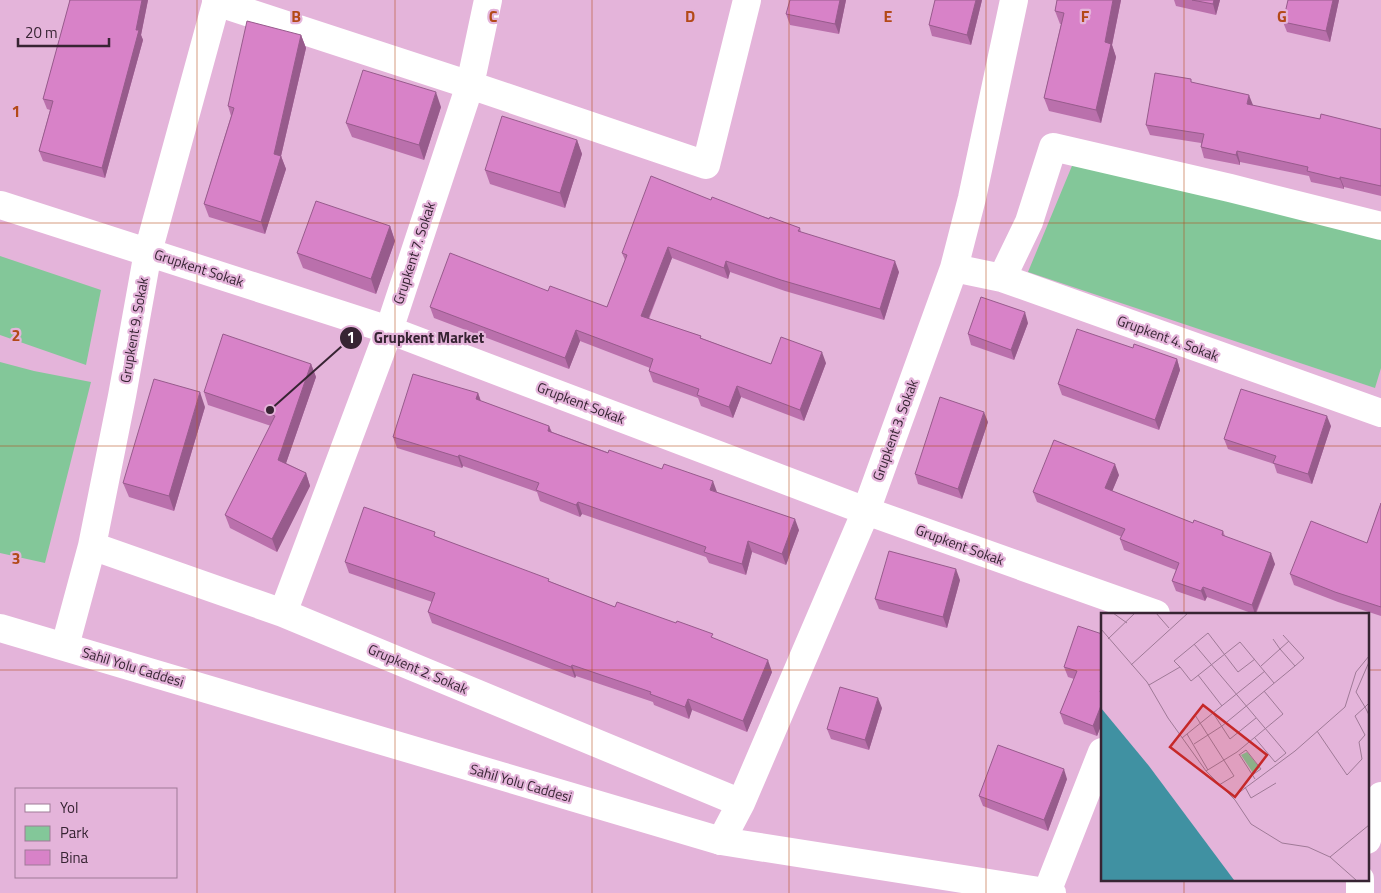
<svg xmlns="http://www.w3.org/2000/svg" width="1381" height="893" font-family="'Titillium Web',sans-serif">
	<rect width="100%" height="100%" fill="#e4b4da"/>
	<path fill="#83c799" d="M1074,161L1381,239V368L1375,388L1028,272Z
		M0,256L101,290L86,365L0,335Z
		M0,362L34,371L91,382L45,563L0,553Z"/>
	<g fill="none" stroke-linecap="round" stroke-linejoin="round">
		<path stroke="#fff" stroke-width="28" d="M216,2L470,85L706,165L747,0
			M1,205L389,330L866,511L1156,614
			M954,268L1002,278L1381,413
			M1002,278L1029,222L1053,147L1230,188L1381,226
			M92,546L283,613L741,803
			M283,613L389,330L470,85L488,0
			M65,646L92,546L122,396L148,252L217,0
			M721,841L741,803L866,511L954,268L972,198L1014,0
			M1047,892L1102,752"/>
		<path stroke="#fff" stroke-width="28" d="M0,628L721,841L1052,893
			M1367,840L1375,810L1381,796
			M1360,893V879"/>
	</g>
	<path fill="#ba70ac" d="M69,0H148L141,35L143,40L105,178L43,161L39,151L50,110L47,109L43,99L70,2Z
		M846,0L839,34L790,25L786,14Z
		M982,0L971,45L932,36L929,25Z
		M1057,0H1121L1112,45L1116,57L1101,123L1049,111L1044,98L1061,24H1060L1055,11Z
		M1174,0H1220L1216,15L1176,6Z
		M1339,0L1330,42L1287,32L1283,22Z
		M301,35L306,48L281,156L286,169L265,234L209,217L204,204L231,116L228,106Z
		M1192,83L1253,106L1320,119L1381,129V196L1344,187V189L1311,182L1309,176L1240,162V165L1204,158L1201,147V143L1150,135L1146,125Z
		M441,107L424,160L352,137L346,123Z
		M577,140L582,154L565,208L490,184L485,170Z
		M711,200L800,228L801,232L899,272L884,320L785,291L730,272L728,279L672,258L649,319L701,336V338L771,364L826,363L804,421L741,397L733,418L701,406L698,398L653,382L649,371L650,368L580,341L569,369L434,318L430,307L548,291L607,307L625,260L622,253Z
		M390,226L395,241L376,294L303,268L297,253Z
		M1028,323L1014,360L971,345L968,334Z
		M1133,348L1177,359L1180,370L1159,430L1062,395L1058,384Z
		M311,364L316,377L286,463L306,473L310,486L277,552L230,528L225,515L271,426L208,405L204,392Z
		M478,393L481,401L549,426L552,432L717,492L799,530L786,565L752,552L746,575L709,563L706,557L582,514L580,517L540,501L537,492L463,466L462,468L397,448L393,437Z
		M205,407L174,511L129,497L123,483Z
		M988,422L962,499L918,484L915,474Z
		M1331,426L1312,484L1277,473L1274,464L1228,449L1224,439Z
		M1119,475L1112,491L1193,523L1223,531L1225,536L1275,564L1256,614H1254L1207,597L1205,601L1176,591L1172,581L1176,570L1124,550L1120,539L1122,537L1037,502L1033,492Z
		M1381,503V616L1338,602L1294,585L1290,574L1367,543Z
		M437,537L615,607L714,639L772,672L747,732L692,710L689,719L654,705L653,702L576,676L575,678L432,623L428,612L432,602L349,573L345,562Z
		M960,580L947,628L879,609L875,599Z
		M1102,634V723L1097,736L1064,724L1060,713L1074,679L1068,677L1064,667Z
		M882,708L869,750L831,739L827,729Z
		M1067,779L1048,831L983,806L979,796Z"/>
	<path fill="#975b8c" d="M142,0H148L141,35L143,40L105,178L102,168L136,30Z
		M840,0H846L839,34L835,24Z
		M976,0H982L971,45L967,35Z
		M1113,0H1121L1112,45L1116,57L1101,123L1096,110L1105,42Z
		M1214,0H1220L1216,15L1213,4Z
		M1333,0H1339L1330,42L1326,31Z
		M301,35L306,48L281,156L286,169L265,234L261,222L274,154Z
		M436,92L441,107L424,160L419,145Z
		M1249,95L1253,105L1251,115L1247,104Z
		M577,140L582,154L565,208L560,193Z
		M1237,151L1240,162V165L1236,155Z
		M1340,177L1344,187V189L1340,179Z
		M390,226L395,241L376,294L371,279Z
		M668,247L672,258L645,327L641,316Z
		M726,261L730,272L728,279L724,268Z
		M895,261L899,272L884,320L880,309Z
		M1025,312L1028,323L1014,360L1011,350Z
		M576,330L580,341L569,369L565,358Z
		M822,352L826,363L804,421L800,410Z
		M1177,359L1180,370L1159,430L1155,420Z
		M311,364L316,377L283,472L278,460Z
		M737,386L741,397L733,418L729,407Z
		M200,392L205,407L174,511L169,496Z
		M478,393L482,405L476,399Z
		M984,412L988,422L962,499L958,489Z
		M1327,416L1331,426L1312,484L1308,474Z
		M549,426L553,437L548,431Z
		M459,455L463,466L462,468L458,457Z
		M1115,464L1119,475L1109,499L1105,488Z
		M306,473L310,486L277,552L272,539Z
		M713,481L717,492L710,490Z
		M578,502L582,514L580,517L576,505Z
		M795,519L799,530L786,565L782,554Z
		M748,541L752,552L746,575L742,564Z
		M1271,553L1275,564L1255,614L1252,605Z
		M956,569L960,580L947,628L943,617Z
		M1203,587L1207,597L1205,601L1201,591Z
		M768,660L772,672L747,732L743,721Z
		M572,665L576,676L575,678L571,667Z
		M878,698L882,708L869,750L865,740Z
		M688,699L692,710L689,719L685,707Z
		M1102,703V723L1097,736L1093,726Z
		M1064,769L1067,779L1048,831L1044,820Z"/>
	<path fill="#d882c8" stroke="#975b8c" d="M70,0H142L136,30H139L102,168L39,151L53,101L43,99Z
		M790,0H840L835,24L786,14Z
		M935,0H976L967,35L929,25Z
		M1057,0H1113L1105,42L1111,44L1096,110L1044,98L1064,13L1055,11Z
		M1192,0H1214L1213,4Z
		M1288,0H1333L1326,31L1283,22Z
		M247,21L301,35L274,154L281,156L261,222L204,204L234,108L228,106Z
		M363,70L436,92L419,145L346,123Z
		M1155,73L1191,79V82L1249,95L1247,104L1320,119L1321,114L1381,129V186L1340,177V179L1307,171L1308,167L1237,151L1236,155L1201,147L1204,134L1146,125Z
		M502,116L577,140L560,193L485,170Z
		M651,176L711,200L712,197L769,219L770,217L800,228L798,231L895,261L880,309L781,280L726,261L724,268L668,247L641,316L701,336L700,338L771,364L781,337L822,352L800,410L737,386L729,407L697,395L699,389L649,371L653,359L576,330L565,358L430,307L450,253L548,291L550,286L607,307L627,255L622,253Z
		M316,201L390,226L371,279L297,253Z
		M981,297L1025,312L1011,350L968,334Z
		M1077,329L1133,348L1134,344L1177,359L1155,420L1058,384Z
		M223,334L311,364L278,460L306,473L272,539L225,515L275,416L204,392Z
		M413,374L478,393L476,399L549,426L548,431L608,453L609,450L662,469L664,464L713,481L710,490L795,519L782,554L748,541L742,564L704,552L706,547L578,502L576,505L536,490L539,483L459,455L458,457L393,437Z
		M154,379L200,392L169,496L123,483Z
		M1241,389L1327,416L1308,474L1273,463L1276,456L1224,439Z
		M940,397L984,412L958,489L915,474Z
		M1054,440L1115,464L1105,488L1193,523L1194,520L1223,531L1222,535L1271,553L1252,605L1203,587L1201,591L1172,581L1179,563L1120,539L1125,529L1033,492Z
		M1381,503V607L1335,592L1290,574L1311,521L1367,543Z
		M364,507L435,532L434,536L549,579L548,581L615,607L617,602L676,623L677,621L713,634L711,637L768,660L743,721L688,699L685,707L650,694L651,692L572,665L571,667L428,612L435,593L345,562Z
		M889,551L956,569L943,617L875,599Z
		M1078,626L1102,634V685L1100,692L1102,693V703L1093,726L1060,713L1077,671L1064,667Z
		M840,687L878,698L865,740L827,729Z
		M998,745L1064,769L1044,820L979,796Z"/>
	<path fill="none" stroke="#b34918" stroke-width="1" stroke-opacity="0.55" d="M197,0V893M395,0V893M592,0V893M789,0V893M986,0V893M1184,0V614M0,223H1381M0,446H1381M0,670H1102M1367,670H1381M1184,879V893"/>
	<g text-anchor="middle" stroke-width="4.5" stroke-linejoin="round" paint-order="stroke">
		<g font-size="14" fill="#372433" stroke="#e4b4da">
			<text transform="translate(414 253) rotate(-72)" y="5">Grupkent 7. Sokak</text>
			<text transform="translate(199 268) rotate(18)" y="5">Grupkent Sokak</text>
			<text transform="translate(134 330) rotate(-80)" y="5">Grupkent 9. Sokak</text>
			<text transform="translate(1168 338) rotate(20)" y="5">Grupkent 4. Sokak</text>
			<text transform="translate(581 403) rotate(21)" y="5">Grupkent Sokak</text>
			<text transform="translate(895 430) rotate(-70)" y="5">Grupkent 3. Sokak</text>
			<text transform="translate(960 545) rotate(20)" y="5">Grupkent Sokak</text>
			<text transform="translate(133 667) rotate(17)" y="5">Sahil Yolu Caddesi</text>
			<text transform="translate(418 669) rotate(23)" y="5">Grupkent 2. Sokak</text>
			<text transform="translate(521 783) rotate(16)" y="5">Sahil Yolu Caddesi</text>
		</g>
	</g>
	<g transform="translate(1101 613)">
		<rect width="268" height="268" fill="#e4b4da"/>
		<path d="M146,139L159,155L152,160L140,142Z" fill="#83c799"/>
		<path d="M0,95L48,153L133,267H0Z" fill="#4091a2"/>
		<path fill="none" stroke="#9f7a97" stroke-width="1" d="M12,0L26,10M55,0L68,15M0,16L46,69L67,105L105,158L134,187L150,211L181,230L207,234L229,244L255,267M182,22L203,45L194,53M7,26L34,0M172,26L179,36L188,28M93,31L185,140L174,149L154,125M30,52L87,0M79,54L90,68L139,29L173,70M97,62L121,93M48,72L79,54L73,48L107,20L137,59L154,46M255,79L268,49M255,79L264,94L268,90M112,100L129,126L155,105M94,102L133,163L118,172M216,118L246,162L261,146L258,129L264,122L254,103L264,94L268,102M86,121L107,157M81,125L164,58M93,131L121,113L194,53L179,36L160,53M138,141L154,166M138,142L145,137L160,156L151,162M105,158L136,139L182,101L163,78M144,174L150,185L175,170M132,184L194,138L244,94L255,59L268,43M229,244L268,212"/>
		<path fill="#c62829" fill-opacity="0.15" stroke="#c62829" stroke-width="2.5" d="M102,92L166,142L134,184L69,134Z"/>
		<rect width="268" height="268" fill="none" stroke="#372433" stroke-width="2.5"/>
	</g>
	<g font-size="16" text-anchor="middle" font-weight="bold" fill="#b34918" stroke="#e4b4da" stroke-width="4.5" stroke-linejoin="round" paint-order="stroke">
		<text x="296" y="22">B</text>
		<text x="493" y="22">C</text>
		<text x="690" y="22">D</text>
		<text x="888" y="22">E</text>
		<text x="1085" y="22">F</text>
		<text x="1282" y="22">G</text>
		<text x="16" y="117">1</text>
		<text x="16" y="341">2</text>
		<text x="16" y="564">3</text>
	</g>
	<path fill="none" stroke="#372433" stroke-width="2" d="M270 410L351 338"/>
	<g fill="#372433" stroke="#e4b4da" stroke-width="2">
		<circle cx="270" cy="410" r="5"/>
		<circle cx="351" cy="338" r="12"/>
	</g>
	<g font-size="15" text-anchor="middle" font-weight="bold" fill="#fff">
		<text x="351" y="343">1</text>
	</g>
	<g font-size="15" text-anchor="middle" font-weight="bold" fill="#372433" stroke="#e4b4da" stroke-width="4.5" stroke-linejoin="round" paint-order="stroke">
		<text x="429" y="343">Grupkent Market</text>
	</g>
	<rect x="15" y="788" width="162" height="90" fill="#e4b4da" stroke="#9f7a97"/>
	<rect x="25" y="804" width="25" height="8" fill="#ffffff" stroke="#9f7a97"/>
	<text x="60" y="813" font-size="15" fill="#372433">Yol</text>
	<rect x="25" y="826" width="25" height="15" fill="#83c799" stroke="#9f7a97"/>
	<text x="60" y="838" font-size="15" fill="#372433">Park</text>
	<rect x="25" y="850" width="25" height="15" fill="#d882c8" stroke="#9f7a97"/>
	<text x="60" y="863" font-size="15" fill="#372433">Bina</text>
	<path d="M18 38v8h91v-8" fill="none" stroke="#372433" stroke-width="2.5"/>
	<text x="25" y="38" font-size="15" fill="#372433" stroke="#e4b4da" stroke-width="4" paint-order="stroke">20 m</text>
</svg>
